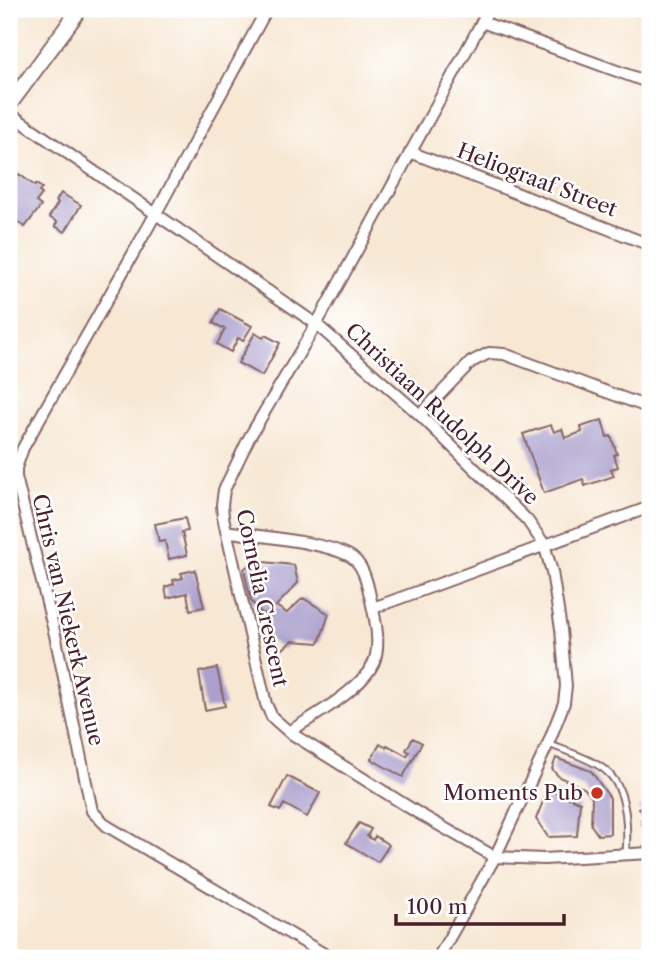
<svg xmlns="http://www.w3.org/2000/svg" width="659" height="967" font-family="'Libre Caslon Text',serif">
	<rect width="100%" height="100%" fill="#fff"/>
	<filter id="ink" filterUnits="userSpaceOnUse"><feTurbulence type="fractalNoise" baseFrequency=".0143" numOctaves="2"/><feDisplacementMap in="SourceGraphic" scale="14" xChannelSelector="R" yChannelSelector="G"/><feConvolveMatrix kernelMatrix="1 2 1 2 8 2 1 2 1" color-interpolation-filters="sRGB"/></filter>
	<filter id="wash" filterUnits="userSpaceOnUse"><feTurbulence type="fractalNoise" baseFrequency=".00686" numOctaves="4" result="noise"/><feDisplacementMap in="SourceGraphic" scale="28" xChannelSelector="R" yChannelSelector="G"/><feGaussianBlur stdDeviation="1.57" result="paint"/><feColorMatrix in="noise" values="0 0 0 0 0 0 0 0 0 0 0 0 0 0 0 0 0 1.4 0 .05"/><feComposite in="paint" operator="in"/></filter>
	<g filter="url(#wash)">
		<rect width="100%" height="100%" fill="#f7e7d3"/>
		<g id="blocks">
			<path fill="#aba0cd" d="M19,174L35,186L36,184L42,188L39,192L42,194L36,202L41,206L25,227L10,216L16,208L9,202V195L12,190L9,187Z
				M61,193L81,205L65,232L55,226L57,222L49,217L58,203L56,201Z
				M220,309L252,326L243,341L238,338L231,352L217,344L225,329L213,323Z
				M255,333L263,338L265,335L280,343L262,376L238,363Z
				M602,420L607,437L611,436L617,454L614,455L618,467L611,469L614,476L585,486L583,479L544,493L523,434L551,425L554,432L562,429L565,438L582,432L581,427Z
				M185,518L188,531L182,532L187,555L169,559L165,541L159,542L155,524Z
				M253,561L294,565L298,583L276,606L287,613L303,598L329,614L319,643L292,641L283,649L270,640L267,629L270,612L262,614L251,601L244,569Z
				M195,570L204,607L190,610L187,593L167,598L165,587L174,584L173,580L183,578L181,573Z
				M217,668L225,706L205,710L199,672Z
				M413,738L422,743L403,777L371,759L380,744L386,747L387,745L407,756L409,752L406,750Z
				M556,758L591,771L610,798V834L598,835L591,825L592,798L584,788L559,777L552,769Z
				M287,776L320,793L307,817L284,804L280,811L271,807Z
				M548,789L580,802L577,836L548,837L536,819Z
				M650,796V827L644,829L641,820L646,818L639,808L647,805L644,798Z
				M359,823L371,829L367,836L373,840L375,836L389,845L378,862L346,843Z"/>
		</g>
	</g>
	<g filter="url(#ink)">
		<use href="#blocks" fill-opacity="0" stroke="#876566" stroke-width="2"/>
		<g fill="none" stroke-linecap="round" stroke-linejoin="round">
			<defs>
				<path id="service" d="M549,744C567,752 590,758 605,770C628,788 628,828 626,854"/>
				<path id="minor" d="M267,9L155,215L23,448L16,468V477L55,635L92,811L107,826L331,958
					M489,9L321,316L249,438L224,490L222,505L223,517L266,704L272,717L289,732L418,813L495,857L544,859L650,853
					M482,22L650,83
					M9,113L316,324L420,415L527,520L544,544L552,572L561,629L566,686L564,703L548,744L495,857L438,958
					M410,152L650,245
					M420,415L471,362L489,353L504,354L650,408
					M226,531C259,537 320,541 348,555C363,562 367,582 370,596C374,614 380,637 376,655C371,685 313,716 289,732
					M373,608L650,507"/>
				<path id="tertiary" d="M9,105L80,9"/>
			</defs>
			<use href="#service" stroke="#876566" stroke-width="9"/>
			<use href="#minor" stroke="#876566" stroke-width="14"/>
			<use href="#tertiary" stroke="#876566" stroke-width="18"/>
			<use href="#service" stroke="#fff" stroke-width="5"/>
			<use href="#minor" stroke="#fff" stroke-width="10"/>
			<use href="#tertiary" stroke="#fff" stroke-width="14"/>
		</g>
	</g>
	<circle fill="#c8321e" stroke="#fff" stroke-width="2.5" cx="597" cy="793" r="7"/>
	<g text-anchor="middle" stroke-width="5" stroke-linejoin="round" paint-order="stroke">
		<g font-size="21" fill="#4a1f2b" stroke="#fff">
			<text transform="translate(537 180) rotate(21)" y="7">Heliograaf Street</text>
			<text transform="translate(442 414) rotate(43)" y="7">Christiaan Rudolph Drive</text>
			<text transform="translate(262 598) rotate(78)" y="7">Cornelia Crescent</text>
			<text transform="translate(68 620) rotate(77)" y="7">Chris van Niekerk Avenue</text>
		</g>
		<g font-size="21" fill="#4a1f2b" stroke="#fff" text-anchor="end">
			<text x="583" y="800">Moments Pub</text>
		</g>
	</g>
	<rect width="659" height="967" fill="none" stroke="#fff" stroke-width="35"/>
	<path d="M396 914v10h168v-10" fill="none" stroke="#4a1f2b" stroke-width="3.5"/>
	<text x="407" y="914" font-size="21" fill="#4a1f2b" stroke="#ffffff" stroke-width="5" paint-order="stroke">100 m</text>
</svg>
